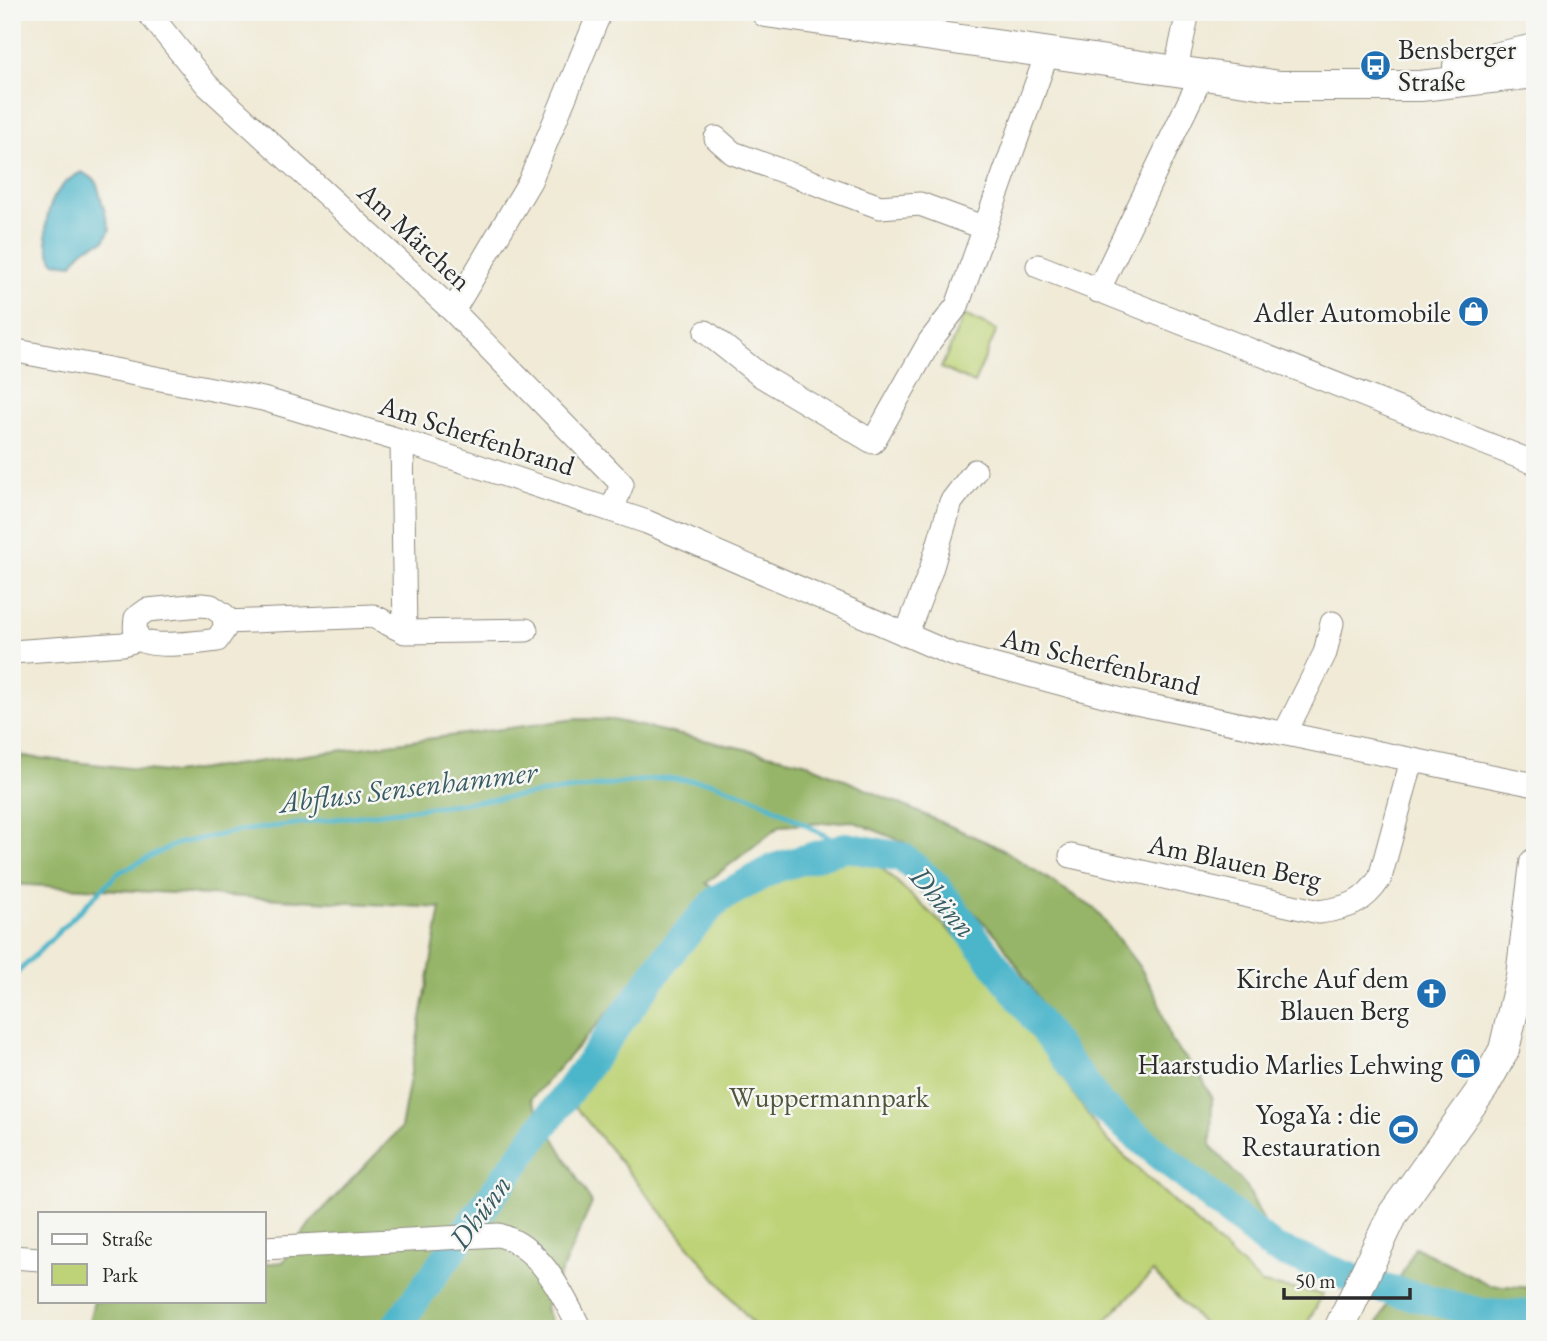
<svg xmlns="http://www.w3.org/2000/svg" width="1547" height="1341" font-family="'EB Garamond',serif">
	<rect width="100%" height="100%" fill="#f6f6f2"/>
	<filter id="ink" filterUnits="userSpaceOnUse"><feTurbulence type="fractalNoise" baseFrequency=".0143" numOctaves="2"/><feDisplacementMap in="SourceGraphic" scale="14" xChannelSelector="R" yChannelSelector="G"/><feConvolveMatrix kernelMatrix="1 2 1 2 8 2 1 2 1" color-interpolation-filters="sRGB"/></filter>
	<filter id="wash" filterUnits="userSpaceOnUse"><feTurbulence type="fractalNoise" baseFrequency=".00686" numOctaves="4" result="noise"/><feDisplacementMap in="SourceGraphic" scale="28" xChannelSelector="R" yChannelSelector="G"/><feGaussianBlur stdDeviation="1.57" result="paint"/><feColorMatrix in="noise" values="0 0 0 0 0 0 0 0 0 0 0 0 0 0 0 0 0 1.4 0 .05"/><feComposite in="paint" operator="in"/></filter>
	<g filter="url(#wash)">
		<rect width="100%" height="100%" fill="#f0ead6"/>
		<path fill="#bed377" stroke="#747f51" stroke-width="2" d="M964,315L997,330L974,383L941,368Z
			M871,858L976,955L1103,1136L1262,1284L1323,1294L1304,1329H1208L1153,1272L1097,1329H757L564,1093L684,942L761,868Z"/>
		<path fill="#96b568" stroke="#60704a" stroke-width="2" d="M12,711L20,756L174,773L576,719L613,720L804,762L1000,848L1095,909L1141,969L1157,997L1171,1041L1201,1076L1212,1098L1211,1146L1247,1187L1269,1232L1259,1242L1234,1216L1190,1183L1128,1128L1082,1065L998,937L904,842L852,821L780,826L706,883L716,891L531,1099L592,1203L545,1308L554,1329H87L94,1301H264V1264L283,1262L311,1222L401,1128L441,908L12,884Z
			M1415,1247L1490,1285L1535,1288V1329H1375Z"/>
		<path fill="#4cb5ca" stroke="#3c707a" stroke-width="2" d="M82,172L96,181L110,230L104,241C88,246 81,249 73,264L54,262C37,230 48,187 82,172Z"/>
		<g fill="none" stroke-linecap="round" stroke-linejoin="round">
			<path stroke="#4cb5ca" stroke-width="5" d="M12,978L118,873L176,844L239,831L663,778L710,782L760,800L846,847"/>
			<path stroke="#4cb5ca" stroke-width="30" d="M394,1329L673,949L718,899L775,868L846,847L902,857L935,885L1101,1106L1273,1248L1373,1286L1482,1313L1535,1315"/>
		</g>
	</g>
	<g filter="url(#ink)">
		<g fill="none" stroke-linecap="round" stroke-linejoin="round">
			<defs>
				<path id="minor" d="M148,12L207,85L453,311L622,484L612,510
					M1175,73L1188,12
					M716,138L733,153L880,207L920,204L985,228
					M1038,266L1535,463
					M1098,291L1201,77
					M453,311L530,181L600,12
					M706,332L760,375L873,442L930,341L957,306L1048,51
					M12,350L263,399L402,441L647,522L951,654L1126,701L1535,785
					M201,605L211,606L224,615L225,628L217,640C202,642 150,649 140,639C134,634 135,625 136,618L147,610Z
					M226,622L373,616L405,632L402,441
					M405,632L526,630
					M906,635L931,570L951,502L975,471
					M12,652L123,644L140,639
					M1285,733L1325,653L1332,623
					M1071,856L1319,912C1348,908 1364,903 1380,878L1412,760
					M264,1248L499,1235C541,1247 562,1293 580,1329
					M12,1257L40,1259"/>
				<path id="major" d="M766,12L1280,86H1420L1535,73
					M1458,66L1535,49
					M1339,1329L1393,1214L1483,1088L1504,1050L1521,976L1535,863"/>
			</defs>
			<use href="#minor" stroke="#8e8a80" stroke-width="25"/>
			<use href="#major" stroke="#8e8a80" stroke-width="32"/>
			<use href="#minor" stroke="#fff" stroke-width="23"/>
			<use href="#major" stroke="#fff" stroke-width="30"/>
		</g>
	</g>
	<defs>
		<symbol id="bus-disc" viewBox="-11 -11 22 22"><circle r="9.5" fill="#1f6fb2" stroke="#f6f6f2"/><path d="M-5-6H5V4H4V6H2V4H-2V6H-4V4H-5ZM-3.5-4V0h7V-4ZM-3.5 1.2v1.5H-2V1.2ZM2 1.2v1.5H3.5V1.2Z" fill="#fff"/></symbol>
		<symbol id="shop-disc" viewBox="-11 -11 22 22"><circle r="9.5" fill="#1f6fb2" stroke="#f6f6f2"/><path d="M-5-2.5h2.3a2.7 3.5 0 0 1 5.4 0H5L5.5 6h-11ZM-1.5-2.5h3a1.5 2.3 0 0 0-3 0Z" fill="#fff"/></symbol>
		<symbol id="church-disc" viewBox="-11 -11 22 22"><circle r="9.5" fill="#1f6fb2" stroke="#f6f6f2"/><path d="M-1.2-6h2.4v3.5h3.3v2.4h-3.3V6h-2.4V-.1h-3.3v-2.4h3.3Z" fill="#fff"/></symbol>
		<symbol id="stadium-disc" viewBox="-11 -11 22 22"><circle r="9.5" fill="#1f6fb2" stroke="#f6f6f2"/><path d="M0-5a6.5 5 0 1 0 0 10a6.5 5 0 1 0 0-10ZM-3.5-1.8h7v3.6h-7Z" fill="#fff"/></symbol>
	</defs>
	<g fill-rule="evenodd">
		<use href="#bus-disc" x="1358" y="48" width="35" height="35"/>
		<use href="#shop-disc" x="1456" y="294" width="35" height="35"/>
		<use href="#church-disc" x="1414" y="976" width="35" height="35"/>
		<use href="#shop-disc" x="1448" y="1046" width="35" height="35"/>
		<use href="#stadium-disc" x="1386" y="1112" width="35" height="35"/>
	</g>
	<g text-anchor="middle" stroke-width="5" stroke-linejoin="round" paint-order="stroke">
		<g font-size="28" fill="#2b2b2b" stroke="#f6f6f2" text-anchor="end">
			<text x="1398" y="59" text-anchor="start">Bensberger<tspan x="1398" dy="32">Straße</tspan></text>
			<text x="1451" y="322">Adler Automobile</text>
			<text x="1409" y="988">Kirche Auf dem<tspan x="1409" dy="32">Blauen Berg</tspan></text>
			<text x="1443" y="1074">Haarstudio Marlies Lehwing</text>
			<text x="1381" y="1124">YogaYa : die<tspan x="1381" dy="32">Restauration</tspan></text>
		</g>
		<g font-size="28" fill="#2b2b2b" stroke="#f6f6f2">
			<text transform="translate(415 236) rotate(43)" y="10">Am Märchen</text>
			<text transform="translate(477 435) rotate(18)" y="10">Am Scherfenbrand</text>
			<text transform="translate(1101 661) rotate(14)" y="10">Am Scherfenbrand</text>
			<text transform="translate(1235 861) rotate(12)" y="10">Am Blauen Berg</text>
		</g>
		<g font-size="28" fill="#50553e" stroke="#f6f6f2">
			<text x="829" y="1107">Wuppermannpark</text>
		</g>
		<g font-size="30" font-style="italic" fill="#375b63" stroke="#f6f6f2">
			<text transform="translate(408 787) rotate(-7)" y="10">Abfluss Sensenhammer</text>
			<text transform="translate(943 902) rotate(49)" y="10">Dhünn</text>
			<text transform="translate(480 1212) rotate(-54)" y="10">Dhünn</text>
		</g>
	</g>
	<rect width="1547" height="1341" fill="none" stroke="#f6f6f2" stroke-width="42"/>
	<rect x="38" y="1212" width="228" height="91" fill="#f6f6f2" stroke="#a5a5a2" stroke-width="2"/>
	<rect x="52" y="1234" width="35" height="10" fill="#ffffff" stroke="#a5a5a2" stroke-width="2"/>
	<text x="102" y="1246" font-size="21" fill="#2b2b2b">Straße</text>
	<rect x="52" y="1264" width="35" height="21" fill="#bed377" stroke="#a5a5a2" stroke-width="2"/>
	<text x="102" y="1282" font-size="21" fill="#2b2b2b">Park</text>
	<path d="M1284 1288v10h126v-10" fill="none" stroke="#2b2b2b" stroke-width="3.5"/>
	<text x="1295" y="1288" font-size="21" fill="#2b2b2b" stroke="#f6f6f2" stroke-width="5" paint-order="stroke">50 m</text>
</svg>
